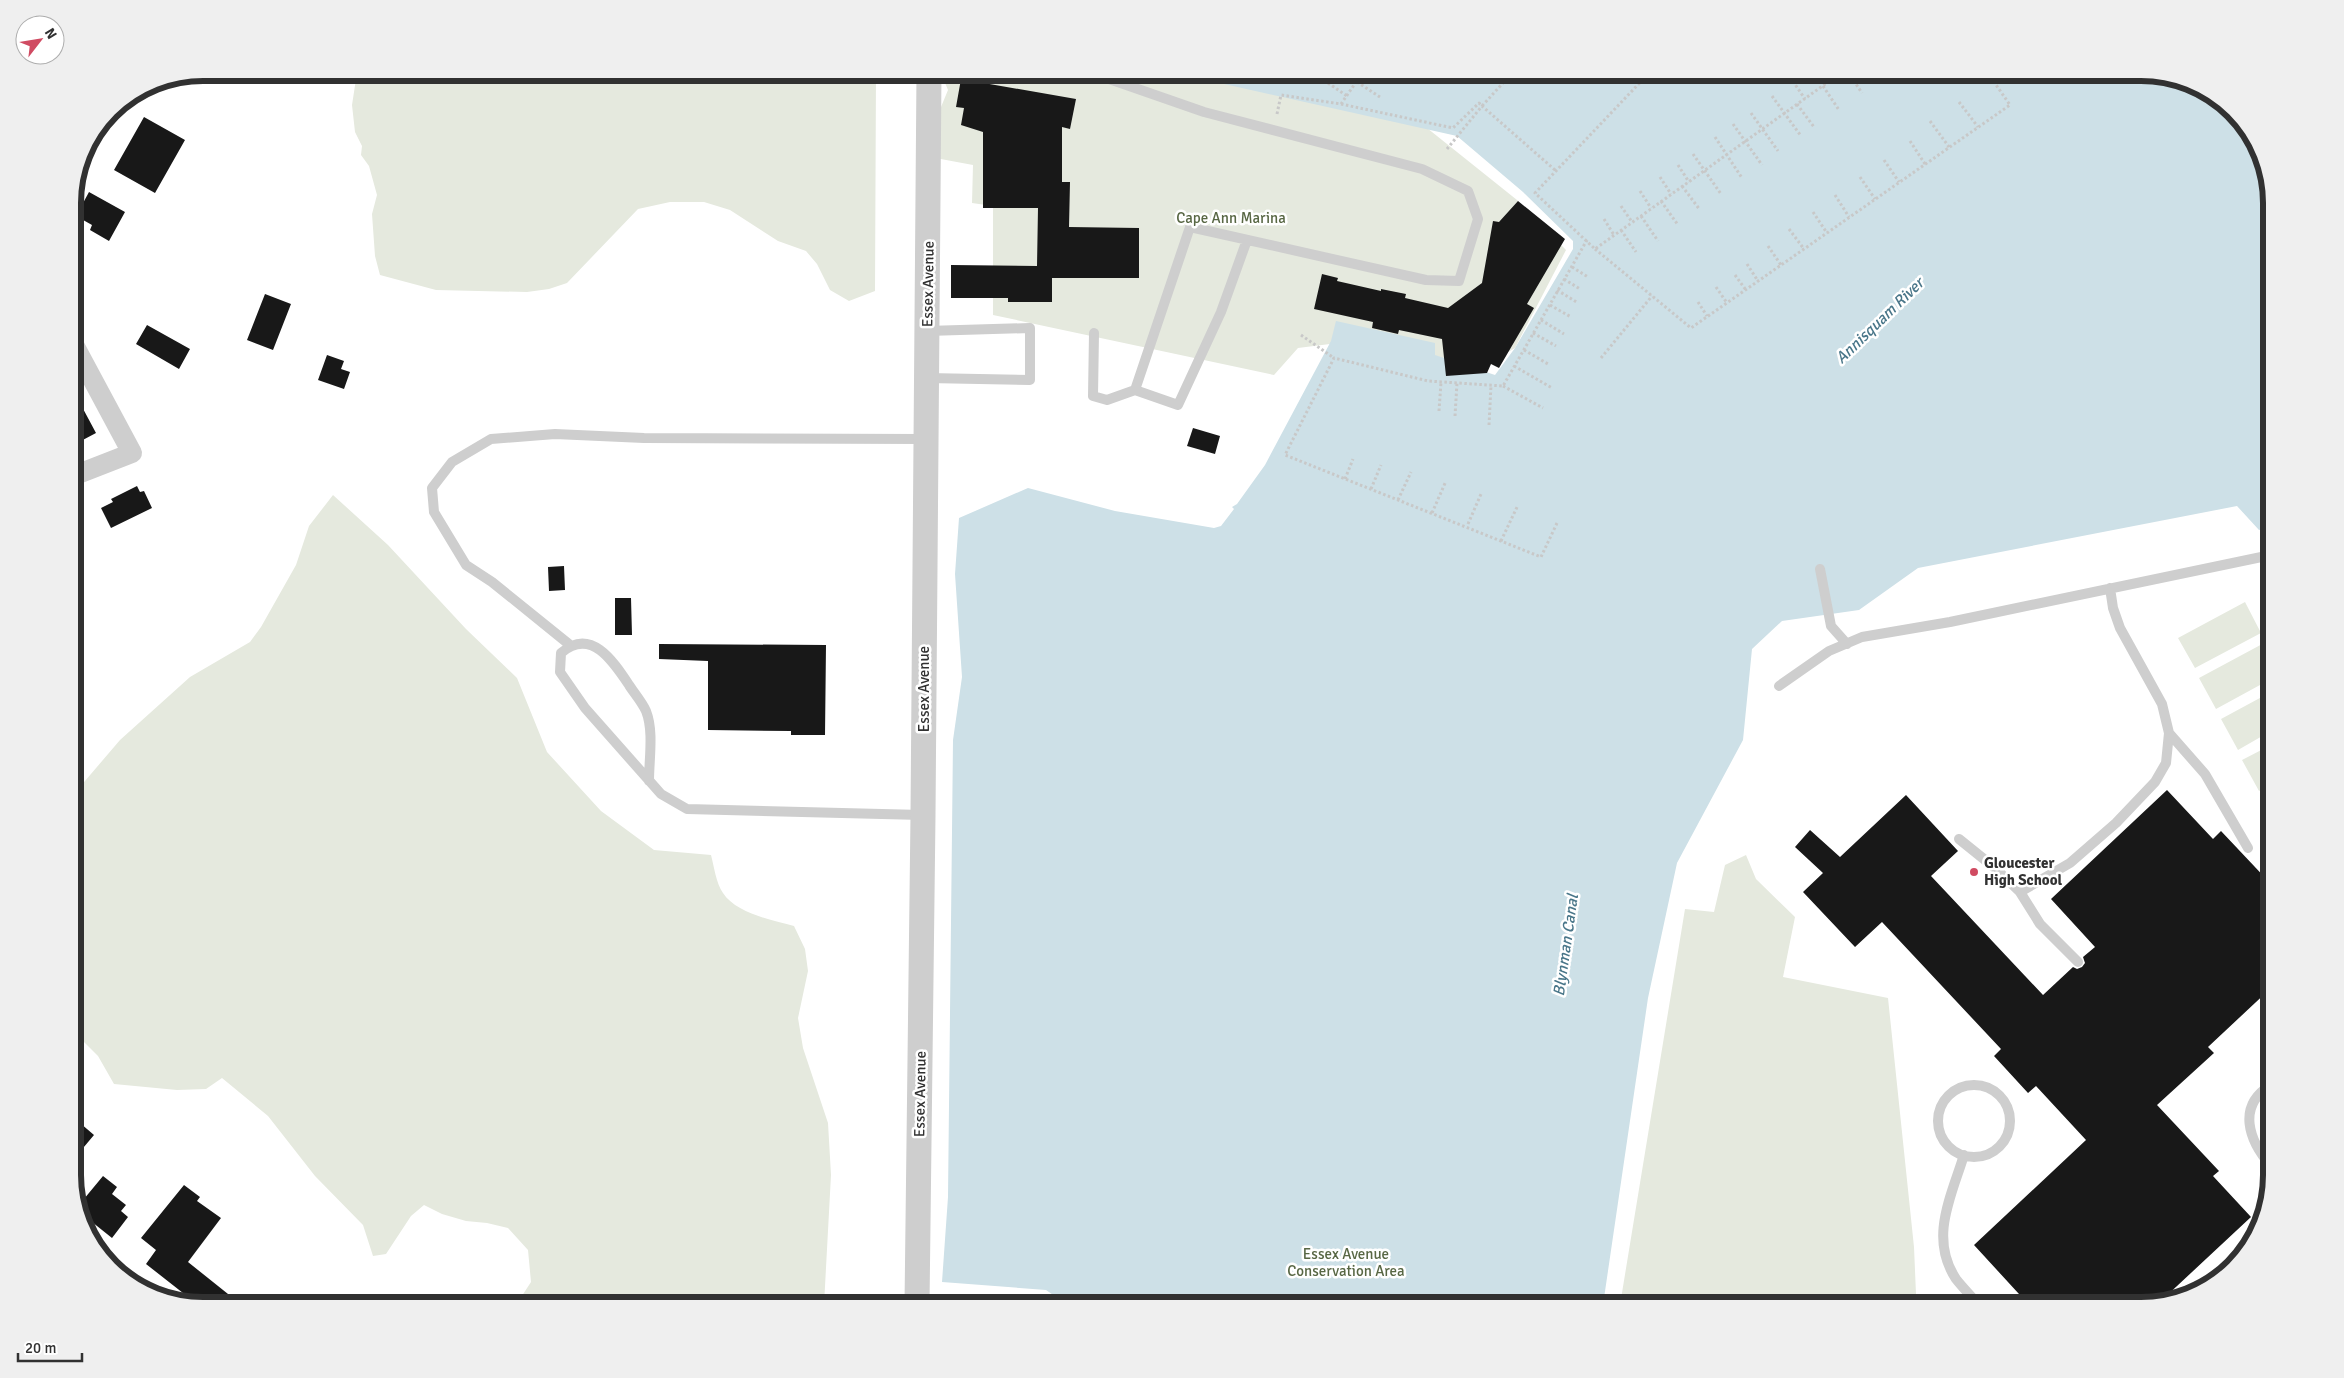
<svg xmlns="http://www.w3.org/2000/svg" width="2344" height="1378" font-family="Signika,sans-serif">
	<rect width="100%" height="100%" fill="#fff"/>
	<path fill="#e5e9de" d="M354,73H876L875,291L849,301L830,290L817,264L806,251L778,241L730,210L704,202H670L638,209L567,283L549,289L527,292L436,290L380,275L375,256L372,214L377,195L369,166L361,155L362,146L355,132L352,105L356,79Z
		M941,73H1342L1367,80L1517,200L1566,250L1515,348L1449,387L1362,340L1298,348L1274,375L993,315V206L972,203L973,165L930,157L932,129L948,90Z
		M333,495L388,545L466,629L517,678L547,752L601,811L654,850L711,855C714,866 716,883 723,893C736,913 771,920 794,926L805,949L808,971L798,1018L803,1048L828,1123L831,1175L824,1305H516L531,1282L528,1250L508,1228L487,1223L466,1221L442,1214L424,1205L411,1216L386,1254L373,1256L363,1225L315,1176L268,1116L222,1078L206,1089L177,1090L114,1084L98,1056L73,1031V795L120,740L190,677L250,642L261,627L296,565L309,526Z
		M2245,602L2261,633L2195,668L2178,638Z
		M2266,642L2271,652V679L2216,709L2199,678Z
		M2271,692V731L2238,750L2221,719Z
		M2271,745V784L2259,791L2242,760Z
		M1746,855L1756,879L1795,917L1783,977L1888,998L1914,1247L1916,1294L1914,1305H1620L1685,909L1714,912L1725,865Z"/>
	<path fill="#cde0e7" d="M1175,73H2141L2206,90L2254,137L2271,195V527L2259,530L2237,506L1918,568L1859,610L1782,621L1752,649L1743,740L1677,863L1648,998L1603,1305H1068L1046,1290L942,1282L948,1197L953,740L962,677L955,574L959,518L1028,488L1115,511L1214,528L1221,526L1234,509L1232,507L1237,504L1265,465L1331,341L1336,321L1435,343V355L1495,375L1515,348L1573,249V241L1523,192L1457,136Z"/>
	<path fill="#181818" d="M961,79L1076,99L1070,129L1062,127V182H1070L1069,227L1139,228V278H1052V302H1008V298H951V265L1037,266L1038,208H983V132L961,125L964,108L956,107Z
		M144,117L185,140L155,193L114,170Z
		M89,192L125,212L109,241L90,230L92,225L76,216Z
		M1518,201L1565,239L1527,304L1534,308L1499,368L1491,364L1487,373L1446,376L1442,339L1399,330L1398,334L1372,328L1373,322L1314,309L1322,274L1338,278L1337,281L1381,291V289L1406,294L1405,298L1448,308L1482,283L1493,221L1499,222Z
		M265,294L291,304L273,350L247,340Z
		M147,325L190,349L179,369L136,344Z
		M327,355L344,361L341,369L350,372L344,389L318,380Z
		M73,390L96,433L79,442L73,431Z
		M1193,428L1220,436L1215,454L1187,446Z
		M137,486L140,492L144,491L152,508L111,528L101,508L113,502L111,499Z
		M564,566L565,590L549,591L548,567Z
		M615,598H631L632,635H615Z
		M659,644L826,645L825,735H791V731L708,730V661L659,659Z
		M2167,790L2213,839L2221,831L2271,884V988L2208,1047L2214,1053L2157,1105L2219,1171L2213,1176L2251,1217L2162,1300L2141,1306H2030L1974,1245L2086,1140L2036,1086L2028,1093L1994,1056L2001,1049L1882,922L1855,947L1803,892L1823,873L1795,847L1810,830L1840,857L1906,795L1958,851L1931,876L2043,995L2073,967L2077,969L2082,967L2085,963L2083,957L2095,947L2051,899Z
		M73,1117L94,1135L73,1160Z
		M103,1176L117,1187L112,1194L126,1205L121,1211L128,1217L112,1238L82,1214L79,1205Z
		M184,1185L200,1197L197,1201L221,1218L188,1262L243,1306L197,1304L146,1264L156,1250L141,1238Z"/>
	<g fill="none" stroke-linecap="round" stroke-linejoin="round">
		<path stroke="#c8c8c8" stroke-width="3" stroke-dasharray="2.5 2.5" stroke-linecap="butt" d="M1395,72L1401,77
			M1650,72L1535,193L1595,249L1842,72
			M1822,72L1829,82
			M1848,72L1862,93
			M1790,77L1805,99
			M1357,82L1380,97
			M1328,83L1347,96
			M1823,86L1839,110
			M1772,96L1801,136
			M1959,102L1978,127
			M1341,104L1453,128L1479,103L1482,106L1513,72
			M1797,104L1814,127
			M1751,113L1778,151
			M1277,114L1281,95L1341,104L1363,72
			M1930,121L1949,147
			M1733,124L1762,165
			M1715,137L1742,178
			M1910,141L1925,164
			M1447,149L1482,106L1555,170
			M1693,154L1721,194
			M1884,160L1899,182
			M1678,165L1689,182
			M1660,177L1671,194
			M1860,177L1875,199
			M1682,186L1700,210
			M1640,191L1651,208
			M1835,195L1849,217
			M1661,201L1678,225
			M1621,206L1632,222
			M1813,212L1827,233
			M1641,216L1658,241
			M1604,219L1614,235
			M1789,229L1804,249
			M1621,230L1636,252
			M1768,246L1781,265
			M1595,249L1691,328L2010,105L1992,79
			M1747,264L1758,281
			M1572,267L1588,277
			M1735,275L1746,290
			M1564,279L1580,289
			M1716,287L1727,303
			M1557,290L1578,303
			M1698,302L1707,316
			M1550,305L1571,317
			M1541,320L1564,334
			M1533,333L1556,346
			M1301,335L1334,358
			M1524,350L1548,364
			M1601,358L1652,296
			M1514,366L1552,388
			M1503,386L1543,408
			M1439,411L1441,382
			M1455,416L1457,383
			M1489,425L1491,385
			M1345,479L1353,459
			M1371,489L1381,465
			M1398,500L1411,472
			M1432,513L1446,481
			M1557,523L1541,557L1285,455L1334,358L1428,381L1503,386L1587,240
			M1468,524L1481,494
			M1501,541L1518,505"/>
		<path stroke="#cecece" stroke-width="10" d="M1089,72L1204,112L1422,169L1468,191L1478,219L1459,281L1426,280L1190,227L1135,390L1178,405L1221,312L1247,240
			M1094,333L1093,396L1107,400L1135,390
			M927,378L1030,380V328L927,331
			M1820,569L1831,626L1847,644
			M570,645L492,582L466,565L434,512L432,488L452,462L491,439L555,434L644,438L925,439
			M1779,686L1829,651L1862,637L1950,622L2271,555
			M2169,733L2205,774L2248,848
			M649,781C649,759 654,731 646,711C642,702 634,693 629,685C613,661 591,627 561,653L560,672L585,708L661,794L687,809L922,815
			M1959,839L1995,868L2020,892L2040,924L2078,962
			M2020,892L2070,863L2116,823L2155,782L2166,763L2169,733L2162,704L2120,628L2113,608L2110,588
			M1938 1121a36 36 0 1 1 72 0a36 36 0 1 1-72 0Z
			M2271,1085C2236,1106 2249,1141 2271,1166
			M1964,1155C1951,1197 1929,1238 1956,1279C1963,1288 1972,1297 1979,1305"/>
		<path stroke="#cecece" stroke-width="20" d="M73,343L132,453L73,476"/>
		<path stroke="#cecece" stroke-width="25" d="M917,1305L923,815L929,72"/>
	</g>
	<circle fill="#d04b62" stroke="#fff" stroke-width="2" cx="1974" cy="872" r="5"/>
	<g text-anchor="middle" stroke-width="5" stroke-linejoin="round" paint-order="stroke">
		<g font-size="15" fill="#586744" stroke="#fff">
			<text x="1231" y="223">Cape Ann Marina</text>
			<text x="1346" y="1259">Essex Avenue<tspan x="1346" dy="17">Conservation Area</tspan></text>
		</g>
		<g font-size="15" fill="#313131" stroke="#fff">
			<text transform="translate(928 284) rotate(-89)" y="5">Essex Avenue</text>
			<text transform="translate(924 689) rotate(-90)" y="5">Essex Avenue</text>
			<text transform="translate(920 1094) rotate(-89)" y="5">Essex Avenue</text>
		</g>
		<g font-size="15" font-weight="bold" fill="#313131" stroke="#fff" text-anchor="start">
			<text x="1984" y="868">Gloucester<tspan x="1984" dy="17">High School</tspan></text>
		</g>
		<g font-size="16" font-style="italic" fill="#497689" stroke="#fff">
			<text transform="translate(1879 320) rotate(-44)" y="6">Annisquam River</text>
			<text transform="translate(1565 945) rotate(-82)" y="6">Blynman Canal</text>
		</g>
	</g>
	<path d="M0 0H2344V1378H0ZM203 81H2141A122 122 0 0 1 2263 203V1175A122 122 0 0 1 2141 1297H203A122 122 0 0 1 81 1175V203A122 122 0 0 1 203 81Z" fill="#efefef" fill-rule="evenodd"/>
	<path fill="none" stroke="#313131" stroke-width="6" d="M203 81H2141A122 122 0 0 1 2263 203V1175A122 122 0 0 1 2141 1297H203A122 122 0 0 1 81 1175V203A122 122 0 0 1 203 81Z"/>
	<g transform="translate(40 40) rotate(59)"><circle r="24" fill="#ffffff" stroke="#adadad"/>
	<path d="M0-4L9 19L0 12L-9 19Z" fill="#d04b62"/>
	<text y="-8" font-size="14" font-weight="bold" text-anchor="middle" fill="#313131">N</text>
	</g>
	<path d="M18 1353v8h64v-8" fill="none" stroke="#313131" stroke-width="2.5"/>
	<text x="25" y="1353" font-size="15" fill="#313131" stroke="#ffffff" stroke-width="4" paint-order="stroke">20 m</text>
</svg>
